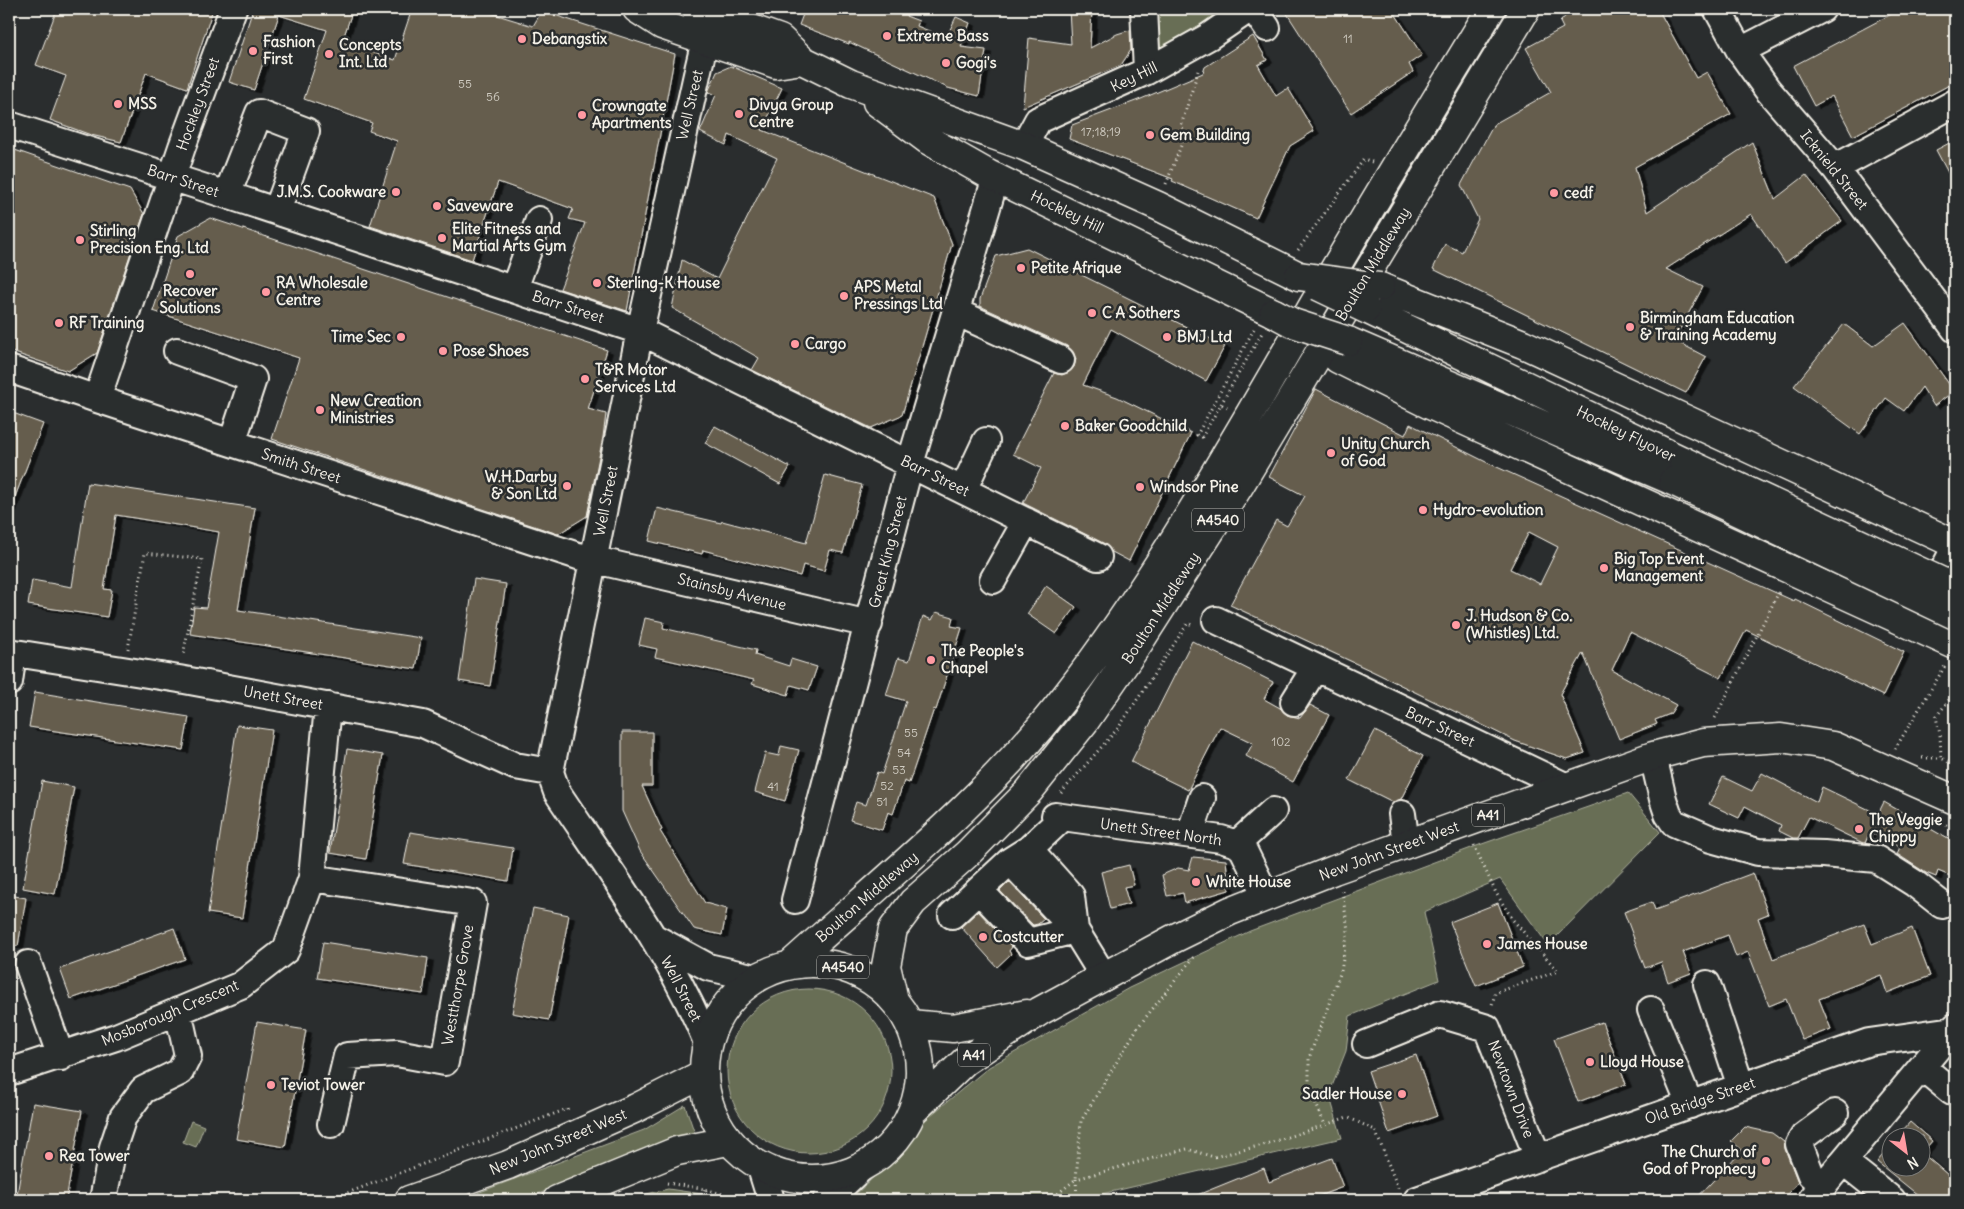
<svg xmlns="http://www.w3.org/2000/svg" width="1964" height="1209" font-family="Delius,sans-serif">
	<defs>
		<filter id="shadow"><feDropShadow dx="5.5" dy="3" stdDeviation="0" flood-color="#0009"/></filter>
	</defs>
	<rect width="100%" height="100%" fill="#2a2d2e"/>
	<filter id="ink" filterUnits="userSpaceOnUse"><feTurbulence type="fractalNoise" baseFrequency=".02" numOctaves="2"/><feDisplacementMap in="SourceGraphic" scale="10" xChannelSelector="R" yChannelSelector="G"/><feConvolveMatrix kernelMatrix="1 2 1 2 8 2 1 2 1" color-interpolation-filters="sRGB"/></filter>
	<g filter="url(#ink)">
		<path fill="#676e54" stroke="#aeb09e" d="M1156,9H1230L1157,53Z
			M1628,793L1660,832L1548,945L1500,879L1424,912L1439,980L1350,1016L1346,1051L1329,1094L1342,1138L1089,1197V1200H850L880,1171L925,1120L989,1067L1129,988L1250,931L1482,844Z
			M727 1071a82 82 0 1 1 164 0a82 82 0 1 1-164 0Z
			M685,1105L695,1134L579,1177L524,1200H459L644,1130Z
			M191,1121L204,1126L196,1147L183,1142Z
			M668,1189L702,1194L719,1200H621Z"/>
		<path fill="#655d4e" stroke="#f4f1e8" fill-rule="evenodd" filter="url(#shadow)" d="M57,9H213L187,88L146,73L121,142L91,135L50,120L66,76L36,65Z
			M253,9H353L342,42L395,60L412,9H478L533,26L542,11L675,54L627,311L560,289L585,223L569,219L573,209L498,182L472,260L370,226L397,141L369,131L372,123L304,99L327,30L279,15L254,90L229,82Z
			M805,9H909L906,16L919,21L917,26L946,38L956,17L970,23L961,47L986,50L979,96L948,88L849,42V44L799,25Z
			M1069,9H1092L1090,48L1117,34L1130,30L1131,50L1121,65L1023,107L1029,38L1071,44Z
			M1284,9H1392L1422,55L1409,64L1413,72L1351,113Z
			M1572,9H1658L1696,78L1707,72L1731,114L1635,167L1647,212L1752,142L1775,199L1806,175L1842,221L1785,263L1751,214L1666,269L1703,287L1674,340L1706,357L1686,393L1433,269L1445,244L1462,252L1478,219L1461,185L1494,124L1551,92L1526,48L1563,28L1560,22Z
			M1901,9H1955V82L1853,136L1832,96L1814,106L1793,66Z
			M1253,36L1267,60L1258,65L1276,96L1288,88L1314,131L1290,146L1256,218L1172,181L1173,179L1069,139L1072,125L1141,99L1203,73L1205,67Z
			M731,66L782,88L762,130L934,198L952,244L902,415L871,428L752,370L759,358L672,308L682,260L717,279L777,158L729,135L726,145L700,132L716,95L708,92L717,72Z
			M1955,140V186L1936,150Z
			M9,148L130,190L144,214L97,353L68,371L9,351Z
			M210,218L607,350L588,409L606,414L603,437L587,516L558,534L272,439L299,358L153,311L178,236Z
			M1027,248L1225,346L1206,381L1111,329L1083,385L1117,397L1191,433L1129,561L1112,552L1105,544L1023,503L1041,468L1013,454L1054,373L1062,375L1069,372L1074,367L1076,359L1073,352L1067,346L980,306V299L996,256Z
			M1905,323L1954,391L1934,406L1922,387L1904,411L1886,398L1860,434L1794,386L1844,324L1873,346Z
			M1316,389L1405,435L1410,424L1488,463L1794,601L1795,599L1904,652L1883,696L1746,630L1721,678L1630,632L1612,670L1676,705L1670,714L1655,720L1657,724L1619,739L1583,653L1560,694L1585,753L1567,759L1515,741L1374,672L1230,605L1276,520L1287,526L1305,496L1269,477ZM1529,532L1558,547L1540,584L1510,569Z
			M13,413L43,424L10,510L9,509V424Z
			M715,426L790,467L780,484L705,443Z
			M825,475L862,485L843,553L830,550L824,571L803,565L800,576L703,550L702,554L649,541L657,508L721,523L722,521L806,543Z
			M88,483L255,508L238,610L421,638L416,669L190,634L194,607L206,608L219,532L116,515L104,589L112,590L107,617L28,605L32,580L72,587Z
			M474,579L506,584L490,686L459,681Z
			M1046,586L1076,607L1056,634L1027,614Z
			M936,612L953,617L951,626L962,628L936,710L934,709L909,783L904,781L893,814L888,812L882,830L850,820L856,802L866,805L877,772L882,774L906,701L886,695L898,658L909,661L923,616L932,620Z
			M645,618L664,622L663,628L756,650L755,655L789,666L791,659L817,667L809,690L791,685L788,695L752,684L754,680L655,657L657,649L639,645Z
			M1192,641L1273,682L1264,699L1280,708L1287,715L1300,718L1310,705L1329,715L1293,782L1246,756L1253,743L1220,727L1188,790L1131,762Z
			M35,692L189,717L183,750L29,727Z
			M237,725L272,730L242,918L208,913Z
			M1375,731L1423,756L1401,799L1393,802L1349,780Z
			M622,732H652V786H642L662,830L660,831L705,903L727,909L722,935L694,929L640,851L622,811Z
			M781,746L799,750L785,801L755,792L765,753L779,756Z
			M347,749L383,755L366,859L330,853Z
			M1762,773L1817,802L1822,787L1878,814L1884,802L1955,843V878L1938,871L1936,877L1926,873L1897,854L1900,847L1870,832L1865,843H1863L1809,817L1798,838H1793L1779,831L1781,825L1745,806L1739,818L1709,804L1723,777L1752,791Z
			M42,781L74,787L55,894L23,888Z
			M410,832L513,848L508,881L404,864Z
			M1193,857L1226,860L1229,890L1185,903L1183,893L1167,896L1162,875L1178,868L1189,870Z
			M1129,865L1134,885L1124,887L1129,904L1110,909L1101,872Z
			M1753,873L1768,914L1758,918L1773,959L1864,924L1872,944L1912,928L1930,976L1887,993L1881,975L1819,999L1831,1029L1802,1040L1786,999L1769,1006L1748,952L1736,957L1728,935L1683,952L1691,973L1668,982L1661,962L1645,968L1624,912L1652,902L1655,910Z
			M1009,882L1044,919L1038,924L1033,925L1000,891Z
			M9,895L26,898L18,946L9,945Z
			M1498,903L1523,967L1476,986L1450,922Z
			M533,908L569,915L549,1020L512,1013Z
			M978,911L1012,947L1009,951L1011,954L997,967L961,927Z
			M174,928L185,959L71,999L60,969Z
			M323,942L428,958L423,994L317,978Z
			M257,1022L306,1030L285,1147L236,1139Z
			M1602,1022L1626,1084L1578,1102L1554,1039Z
			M1416,1055L1437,1116L1389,1133L1368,1071Z
			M33,1103L82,1111L66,1200H16Z
			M1910,1122L1932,1141L1922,1153V1136H1898Z
			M1745,1127L1772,1133L1784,1142L1785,1149L1798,1182L1782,1200H1695L1742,1150L1731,1141Z
			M1892,1144V1166H1922V1153L1955,1181V1200H1924L1877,1162Z
			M1332,1158L1343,1187L1308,1200H1185L1264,1168L1269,1182Z"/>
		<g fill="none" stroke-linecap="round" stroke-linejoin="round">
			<defs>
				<path id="minor" d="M1144,9L1147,71
					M1254,9L1267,28
					M1717,9L1740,51L1767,89L1835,168L1955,329
					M1740,51L1822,9
					M9,125L227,195L640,331L1098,557
					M1024,146L1038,120L1147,71L1208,37L1249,9
					M1835,168L1955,103
					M227,195L259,113L306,131L277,211
					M514,289L539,220
					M956,312L1061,360
					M177,351L253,379L232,443
					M9,369L97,399L578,556L869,624
					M97,399L182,147L233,9
					M963,490L986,441
					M993,580L1026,521
					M1928,600L1955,548
					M1216,620L1565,786
					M9,652L179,679L423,724L515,766L550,772
					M9,682L13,653
					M1294,702L1315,668
					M1653,756L1663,799L1668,814L1674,823L1711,839L1758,852L1824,854L1876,859L1914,883L1942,905
					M1402,814L1406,844
					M1055,816L1221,839L1237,844L1243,849L1266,896
					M1190,834L1202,798
					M1237,844L1273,811
					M1029,849L1071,896L1075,930
					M1010,861L1075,930
					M312,878L473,903L445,1062L397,1053L347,1056L331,1124
					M979,890L1028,942L1075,930L1104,977
					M795,900L910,464L996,177
					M952,915L1010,861L1029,849L1062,818
					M653,937L708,967L756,978
					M28,964L61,1057
					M1707,984L1741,1087
					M1651,1010L1690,1105
					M707,1042C670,952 611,873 557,792L550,772L640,331L698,70L710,19
					M1366,1044L1440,1014L1487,1028L1538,1158
					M1922,1067L1952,1092L1955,1090
					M9,1072L116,1037L241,985L286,950L312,878L328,706
					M1844,1162L1892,1200
					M761,1168L771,1200
					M1824,1185L1811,1175L1799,1144L1804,1136L1835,1113
					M103,1200L113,1147L123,1117L143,1090L180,1072L188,1056L178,1011
					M827,1200L859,1170
					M1417,1200L1869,1042L1953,1030
					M1811,1200L1955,1027"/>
				<path id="major" d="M637,9L662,25L776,64L802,60
					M695,9L780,39L802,60L851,84L1024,146L1158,206L1299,276
					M877,102L928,140L988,174L1274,313
					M1380,287L1523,344L1955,544
					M1366,309L1683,461
					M1348,341L1673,481
					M1338,359L1428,404L1955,645"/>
				<path id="highway" d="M704 1071a108 108 0 1 1 216 0a108 108 0 1 1-216 0Z
					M790,965C885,879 986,799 1065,697C1156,580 1228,451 1303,323C1364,217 1428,113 1491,9
					M894,1000L886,966L893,929L913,902L967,854L1029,791L1085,721L1140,641L1238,488L1526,9
					M910,1024L953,1028L1027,1014
					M915,1109L965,1061L1040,1011L1173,939L1230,911L1334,870L1653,756L1703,743L1781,738L1833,746L1955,800
					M409,1200L508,1165L636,1108L703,1074
					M557,1200L677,1151L728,1141"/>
			</defs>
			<use href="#minor" stroke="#f4f1e8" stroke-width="30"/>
			<use href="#major" stroke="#f4f1e8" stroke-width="31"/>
			<use href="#highway" stroke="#f4f1e8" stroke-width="31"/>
			<path stroke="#f4f1e8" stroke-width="3" stroke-dasharray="1 4" stroke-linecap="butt" d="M1166,184L1186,133L1181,126L1198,71
				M1298,250L1364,159L1372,162
				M1221,404L1262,333
				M1227,408L1221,404L1202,437L1197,435L1254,329
				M128,649L145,553L202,559L183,656
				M1955,692L1936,717L1940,734L1941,758L1955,765
				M1715,718L1780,590
				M1895,749L1945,666
				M1922,758H1941
				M1061,793L1119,727L1188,623L1194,626
				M1946,825L1955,828
				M1474,845L1496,893L1513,920L1558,971L1495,993L1492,1005
				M1342,891L1348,930L1341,971L1309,1058V1087L1325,1125L1347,1117L1375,1130L1398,1188
				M667,1183L705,1189L742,1200
				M329,1200L567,1109L568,1113
				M702,1200L705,1189
				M1050,1200L1076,1179L1081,1121L1138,1027L1194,957
				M1077,1200L1076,1179L1187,1149L1214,1157L1263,1145L1325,1125"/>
			<use href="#minor" stroke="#2a2d2e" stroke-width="26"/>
			<use href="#major" stroke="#2a2d2e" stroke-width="28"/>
			<use href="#highway" stroke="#2a2d2e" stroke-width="28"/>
			<defs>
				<path id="major-bridge" d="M1299,276L1380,287
					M1318,286L1366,309
					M1274,313L1293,323L1348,341
					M1683,461L1955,588
					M1673,481L1955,615"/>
			</defs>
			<use href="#major-bridge" stroke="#f4f1e8" stroke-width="31" stroke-linecap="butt"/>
			<use href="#major-bridge" stroke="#2a2d2e" stroke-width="28"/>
		</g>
	</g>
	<g fill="#ff9aa2" stroke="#2a2d2e" stroke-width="2">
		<circle cx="887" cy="36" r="5"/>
		<circle cx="522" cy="39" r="5"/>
		<circle cx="253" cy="51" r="5"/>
		<circle cx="329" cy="54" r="5"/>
		<circle cx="946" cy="63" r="5"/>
		<circle cx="118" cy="104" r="5"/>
		<circle cx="739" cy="114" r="5"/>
		<circle cx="582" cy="115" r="5"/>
		<circle cx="1150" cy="135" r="5"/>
		<circle cx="396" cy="192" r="5"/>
		<circle cx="1554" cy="193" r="5"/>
		<circle cx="437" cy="206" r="5"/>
		<circle cx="442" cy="238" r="5"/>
		<circle cx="80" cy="240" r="5"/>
		<circle cx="1021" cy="268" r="5"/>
		<circle cx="190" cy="274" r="5"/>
		<circle cx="597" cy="283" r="5"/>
		<circle cx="266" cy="292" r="5"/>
		<circle cx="844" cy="296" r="5"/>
		<circle cx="1092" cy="313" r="5"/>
		<circle cx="59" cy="323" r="5"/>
		<circle cx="1630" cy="327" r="5"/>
		<circle cx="401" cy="337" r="5"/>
		<circle cx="1167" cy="337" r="5"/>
		<circle cx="795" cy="344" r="5"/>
		<circle cx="443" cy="351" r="5"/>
		<circle cx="585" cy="379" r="5"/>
		<circle cx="320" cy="410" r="5"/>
		<circle cx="1065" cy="426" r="5"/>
		<circle cx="1331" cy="453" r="5"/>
		<circle cx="567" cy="486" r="5"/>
		<circle cx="1140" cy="487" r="5"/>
		<circle cx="1423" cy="510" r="5"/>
		<circle cx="1604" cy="568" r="5"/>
		<circle cx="1456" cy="625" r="5"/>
		<circle cx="931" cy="660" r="5"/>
		<circle cx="1859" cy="829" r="5"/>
		<circle cx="1196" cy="882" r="5"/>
		<circle cx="983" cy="937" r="5"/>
		<circle cx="1487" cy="944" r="5"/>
		<circle cx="1590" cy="1062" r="5"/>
		<circle cx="271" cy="1085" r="5"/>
		<circle cx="1402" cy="1094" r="5"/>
		<circle cx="49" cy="1156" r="5"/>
		<circle cx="1766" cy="1161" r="5"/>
	</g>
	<g text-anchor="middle" stroke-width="5" stroke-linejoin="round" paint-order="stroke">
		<g font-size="12" fill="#d0ccc2">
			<text x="1348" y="43">11</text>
			<text x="465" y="88">55</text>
			<text x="493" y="101">56</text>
			<text x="1101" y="136">17;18;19</text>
			<text x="911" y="737">55</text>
			<text x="1281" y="746">102</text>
			<text x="904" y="757">54</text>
			<text x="899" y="774">53</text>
			<text x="887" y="790">52</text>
			<text x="773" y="791">41</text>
			<text x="882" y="806">51</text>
		</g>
		<g fill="#2a2d2e" stroke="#b7b6b0" stroke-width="1">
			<rect x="1192" y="508.5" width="52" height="23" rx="4"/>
			<rect x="1472" y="803.5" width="32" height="23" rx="4"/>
			<rect x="817" y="955.5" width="52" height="23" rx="4"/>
			<rect x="958" y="1043.5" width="32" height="23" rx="4"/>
		</g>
		<g font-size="14" font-weight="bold" fill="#f4f1e8">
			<text x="1218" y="525">A4540</text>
			<text x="1488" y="820">A41</text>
			<text x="843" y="972">A4540</text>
			<text x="974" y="1060">A41</text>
		</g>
		<g font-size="15" font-weight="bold" fill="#f4f1e8" stroke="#2a2d2e" text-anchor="start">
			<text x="897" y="41">Extreme Bass</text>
			<text x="532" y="44">Debangstix</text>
			<text x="263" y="47">Fashion<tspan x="263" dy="17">First</tspan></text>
			<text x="339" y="50">Concepts<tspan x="339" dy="17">Int. Ltd</tspan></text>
			<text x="956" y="68">Gogi's</text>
			<text x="128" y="109">MSS</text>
			<text x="749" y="110">Divya Group<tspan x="749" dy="17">Centre</tspan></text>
			<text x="592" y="111">Crowngate<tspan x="592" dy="17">Apartments</tspan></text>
			<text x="1160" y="140">Gem Building</text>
			<text x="386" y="197" text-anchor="end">J.M.S. Cookware</text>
			<text x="1564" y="198">cedf</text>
			<text x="447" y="211">Saveware</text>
			<text x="452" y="234">Elite Fitness and<tspan x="452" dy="17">Martial Arts Gym</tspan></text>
			<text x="90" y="236">Stirling<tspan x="90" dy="17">Precision Eng. Ltd</tspan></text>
			<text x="1031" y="273">Petite Afrique</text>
			<text x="276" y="288">RA Wholesale<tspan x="276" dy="17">Centre</tspan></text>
			<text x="607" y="288">Sterling-K House</text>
			<text x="854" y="292">APS Metal<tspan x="854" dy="17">Pressings Ltd</tspan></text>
			<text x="190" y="296" text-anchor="middle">Recover<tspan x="190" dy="17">Solutions</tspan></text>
			<text x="1102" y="318">C A Sothers</text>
			<text x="1640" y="323">Birmingham Education<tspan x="1640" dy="17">&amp; Training Academy</tspan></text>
			<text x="69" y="328">RF Training</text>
			<text x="391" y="342" text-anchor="end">Time Sec</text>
			<text x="1177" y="342">BMJ Ltd</text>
			<text x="805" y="349">Cargo</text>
			<text x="453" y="356">Pose Shoes</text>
			<text x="595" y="375">T&amp;R Motor<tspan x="595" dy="17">Services Ltd</tspan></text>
			<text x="330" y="406">New Creation<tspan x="330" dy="17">Ministries</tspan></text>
			<text x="1075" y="431">Baker Goodchild</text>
			<text x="1341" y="449">Unity Church<tspan x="1341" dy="17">of God</tspan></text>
			<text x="557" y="482" text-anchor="end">W.H.Darby<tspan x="557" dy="17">&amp; Son Ltd</tspan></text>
			<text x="1150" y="492">Windsor Pine</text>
			<text x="1433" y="515">Hydro-evolution</text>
			<text x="1614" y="564">Big Top Event<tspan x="1614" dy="17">Management</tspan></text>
			<text x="1466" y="621">J. Hudson &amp; Co.<tspan x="1466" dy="17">(Whistles) Ltd.</tspan></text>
			<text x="941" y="656">The People's<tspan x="941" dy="17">Chapel</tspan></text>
			<text x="1869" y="825">The Veggie<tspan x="1869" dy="17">Chippy</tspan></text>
			<text x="1206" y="887">White House</text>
			<text x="993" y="942">Costcutter</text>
			<text x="1497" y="949">James House</text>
			<text x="1600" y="1067">Lloyd House</text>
			<text x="281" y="1090">Teviot Tower</text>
			<text x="1392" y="1099" text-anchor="end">Sadler House</text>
			<text x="1756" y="1157" text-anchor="end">The Church of<tspan x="1756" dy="17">God of Prophecy</tspan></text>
			<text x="59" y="1161">Rea Tower</text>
		</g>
		<g font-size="15" fill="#f4f1e8" stroke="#2a2d2e">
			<text transform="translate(1134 77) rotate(-26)" y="5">Key Hill</text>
			<text transform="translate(198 104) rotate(-70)" y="5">Hockley Street</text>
			<text transform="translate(690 105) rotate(-77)" y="5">Well Street</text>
			<text transform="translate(1834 170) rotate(51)" y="5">Icknield Street</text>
			<text transform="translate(183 181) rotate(18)" y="5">Barr Street</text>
			<text transform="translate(1067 212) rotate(26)" y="5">Hockley Hill</text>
			<text transform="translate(1373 264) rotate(-59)" y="5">Boulton Middleway</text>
			<text transform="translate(568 307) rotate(18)" y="5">Barr Street</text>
			<text transform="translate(1626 434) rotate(26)" y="5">Hockley Flyover</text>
			<text transform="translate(301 466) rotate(18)" y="5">Smith Street</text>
			<text transform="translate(935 476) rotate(26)" y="5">Barr Street</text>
			<text transform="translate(606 501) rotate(-79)" y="5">Well Street</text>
			<text transform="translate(888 552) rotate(-76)" y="5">Great King Street</text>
			<text transform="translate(732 592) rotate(14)" y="5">Stainsby Avenue</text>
			<text transform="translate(1161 608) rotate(-57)" y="5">Boulton Middleway</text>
			<text transform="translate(283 698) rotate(10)" y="5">Unett Street</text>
			<text transform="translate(1440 727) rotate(25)" y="5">Barr Street</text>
			<text transform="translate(1161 832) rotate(8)" y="5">Unett Street North</text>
			<text transform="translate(1389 851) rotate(-20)" y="5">New John Street West</text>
			<text transform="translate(867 897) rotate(-41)" y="5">Boulton Middleway</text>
			<text transform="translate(458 985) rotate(-80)" y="5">Westthorpe Grove</text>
			<text transform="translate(681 989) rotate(63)" y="5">Well Street</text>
			<text transform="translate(170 1013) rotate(-23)" y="5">Mosborough Crescent</text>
			<text transform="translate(1511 1089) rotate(69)" y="5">Newtown Drive</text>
			<text transform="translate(1700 1101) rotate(-19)" y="5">Old Bridge Street</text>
			<text transform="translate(558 1142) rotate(-23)" y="5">New John Street West</text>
		</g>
	</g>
	<rect width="1964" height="1209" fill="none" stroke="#2a2d2e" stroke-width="30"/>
	<rect x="15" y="15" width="1934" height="1179" fill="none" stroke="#f4f1e8" stroke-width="2" filter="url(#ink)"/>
	<g transform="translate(1906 1152) rotate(149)"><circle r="24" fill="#2a2d2e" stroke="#7b7b78"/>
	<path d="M0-4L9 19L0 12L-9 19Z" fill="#ff9aa2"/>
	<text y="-8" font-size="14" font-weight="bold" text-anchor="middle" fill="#f4f1e8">N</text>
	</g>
</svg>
